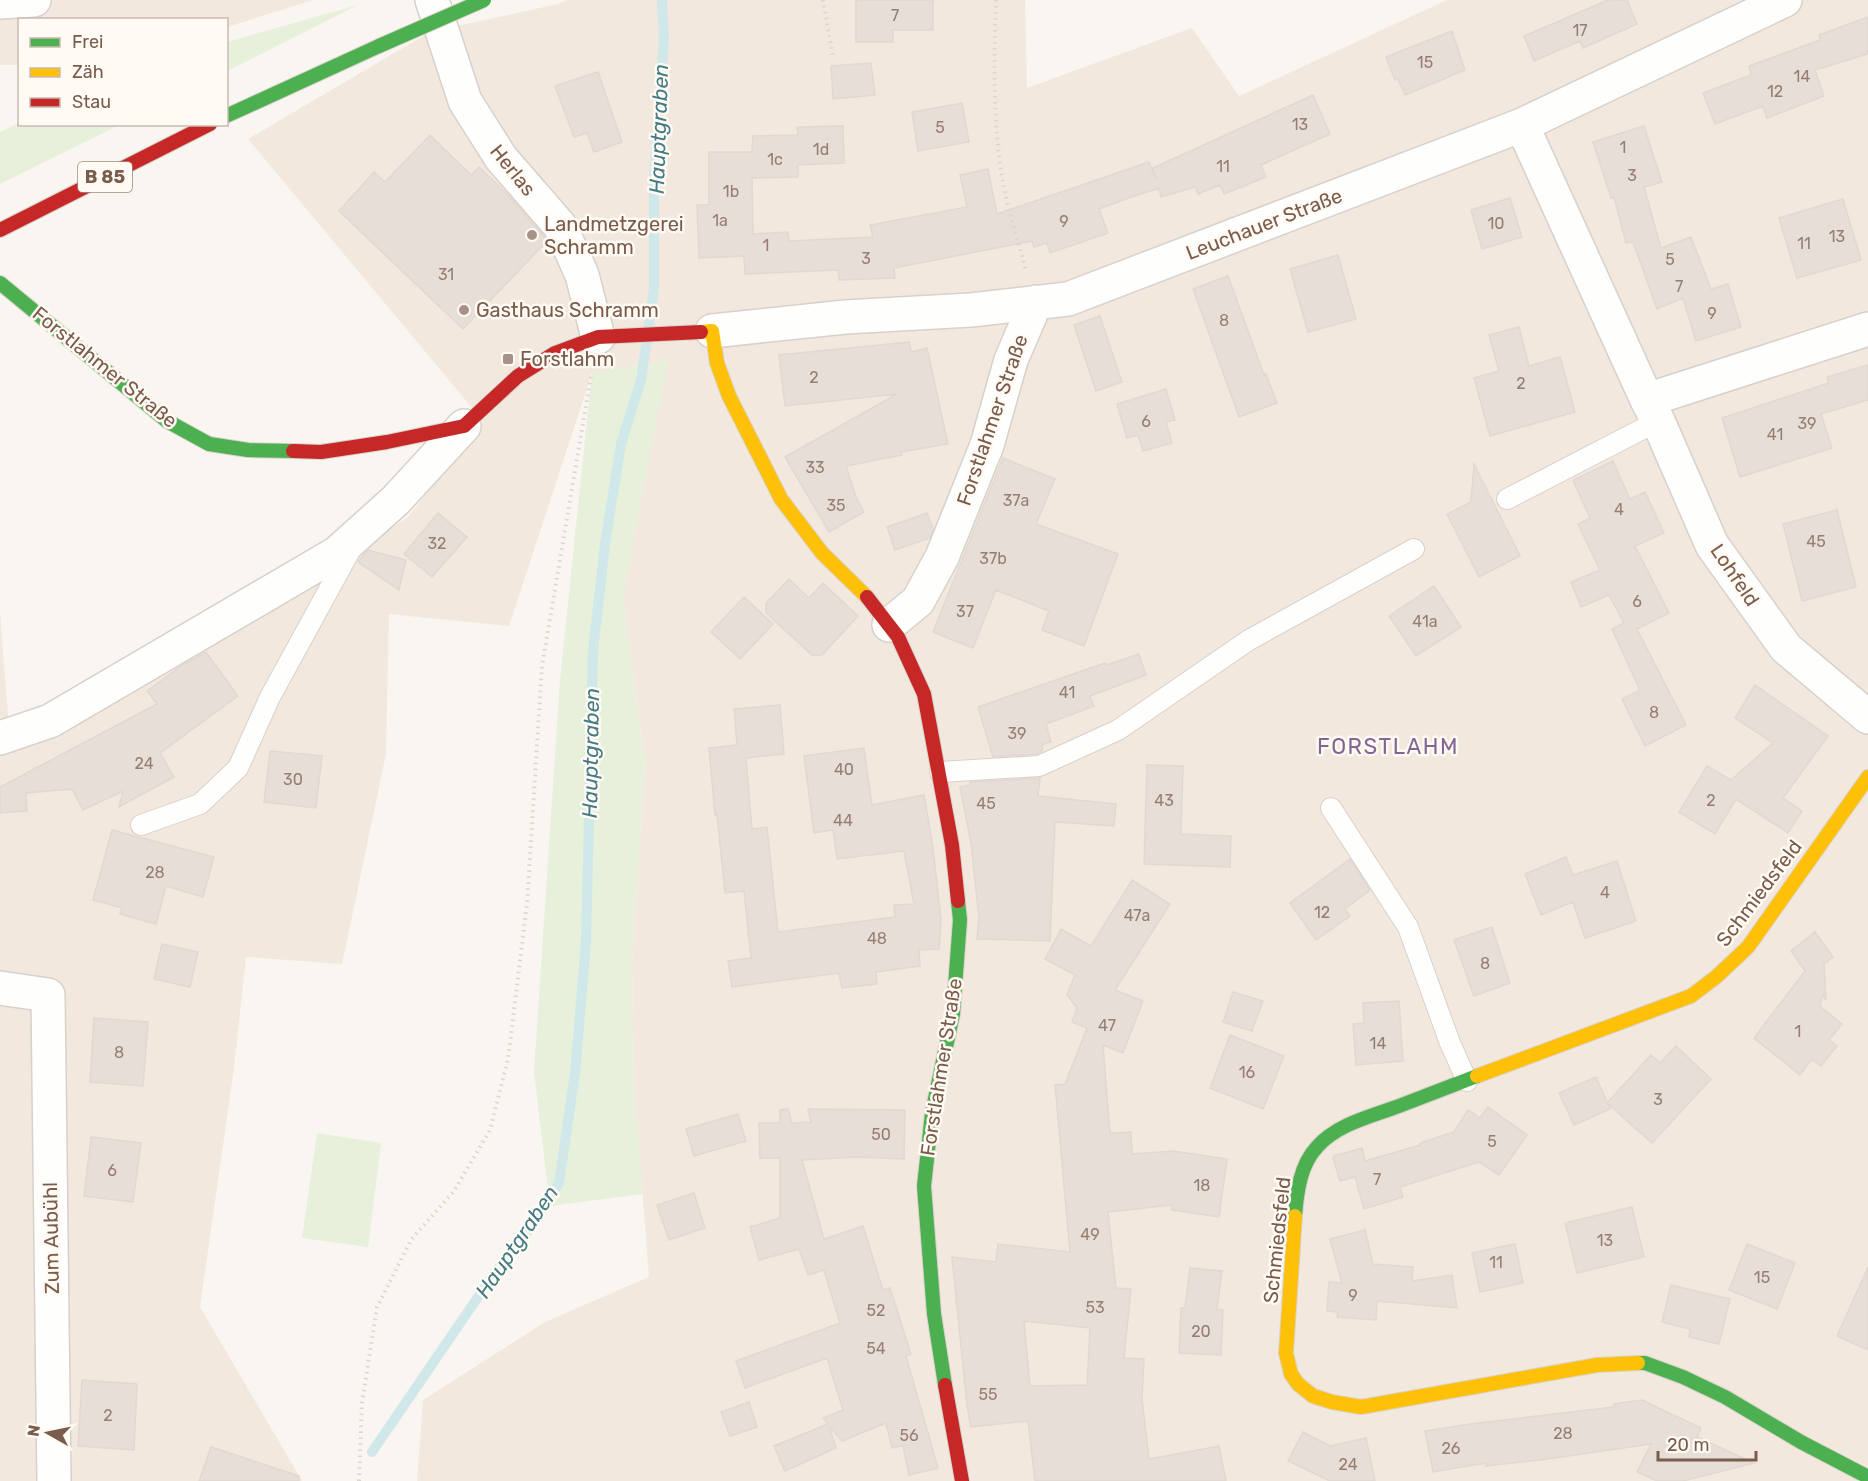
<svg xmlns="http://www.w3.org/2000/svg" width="1868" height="1481" font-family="Rubik,sans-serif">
	<rect width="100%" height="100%" fill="#f9f5f0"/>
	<path fill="#f2e8de" d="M0,0H313L227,27L226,20H20L19,65H0Z
		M568,0H1025L1027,88L1192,28L1239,96L1447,0H1868V1481H417L423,1400L545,1322L649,1277L634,1083L632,961L645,764L623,596L667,361L592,373L509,626L389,614L386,754L342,964L246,957L234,1068L200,1307L302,1481H0V613L11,753L235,633L408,517L483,421L248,139L430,32L558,4Z"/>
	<path fill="#e7f0db" d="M358,5L227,71V42Z
		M19,123L20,124L119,125L0,184V132Z
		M668,361L623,596L645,764L632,961L634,1083L643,1194L550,1206L534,1072L560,680L592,372Z
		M317,1133L381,1143L368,1247L302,1238Z"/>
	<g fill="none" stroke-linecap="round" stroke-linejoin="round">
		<path stroke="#d0e8ea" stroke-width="10" d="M372,1452L493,1275L526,1234L559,1183L575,1073L586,942L593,651L605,544L621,444L641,380L654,288V177L664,40L662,0"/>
	</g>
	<path fill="#e6ded7" stroke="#e2d8d2" stroke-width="1.5" fill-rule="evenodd" d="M856,0H933V30H893V42H856Z
		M1608,0H1627L1637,24L1583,48L1580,41L1534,61L1524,36Z
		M1868,17V54L1815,70L1824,96L1767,118L1763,106L1715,124L1703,93L1751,75L1749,66L1820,40L1819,35Z
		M1452,31L1465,70L1405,95L1398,79L1395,80L1386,57Z
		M871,63L875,95L833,99L831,66Z
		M598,72L622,142L594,152L587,133L574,137L555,86Z
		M1313,95L1330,134L1261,165L1266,177L1224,194L1220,185L1198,194L1195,187L1161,197L1159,188L1129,198L1099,209L1108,233L1050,253L1047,243L1034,247L1032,241L894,268L895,278L839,280L838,270L745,274L744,256L699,258L697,205H709V152H752L753,136L798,135L797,127L843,126L844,163L798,165V177L752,178L753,234L788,232L789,241L873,237L870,225L967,207L960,175L988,169L997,214L1149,162L1156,180L1153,168Z
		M962,103L969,142L918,151L912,112Z
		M1644,126L1662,182L1644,187L1661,248L1691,237L1711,289L1728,284L1741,327L1696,341L1683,298L1657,309L1633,242L1626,243L1614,197L1611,198L1593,142Z
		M430,135L471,175L479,167L508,195L544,236L546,242L463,329L339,211L374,172L385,182Z
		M1510,198L1522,237L1482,249L1471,210Z
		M1843,199L1861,260L1797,278L1779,218Z
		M1338,255L1356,319L1308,332L1290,269Z
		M1228,276L1264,375L1266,374L1277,403L1239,417L1193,289Z
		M1100,316L1122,382L1096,391L1074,325Z
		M1519,327L1529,366L1560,357L1575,412L1490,436L1474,378L1499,371L1489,335Z
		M909,342L911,352L927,348L948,444L901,452L902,455L846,466L856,497L864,512L829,532L785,457L897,394L785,406L779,355Z
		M1868,365V400L1821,414L1832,448L1740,477L1722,418L1829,383L1827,377Z
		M1166,389L1175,420L1166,422L1172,443L1143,451L1138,435L1127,438L1117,404Z
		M1003,458L1055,479L1036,524L1118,554L1084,646L1042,630L1049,611L996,590L973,648L933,632Z
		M1613,461L1630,499L1645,492L1664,533L1635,546L1669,613L1637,629L1686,725L1645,746L1622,699L1640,690L1612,629L1624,623L1609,595L1581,607L1571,582L1600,570L1578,524L1590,518L1573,480Z
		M1474,464L1520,556L1479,577L1447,514L1471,502Z
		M1837,510L1856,587L1802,601L1783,524Z
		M438,513L467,537L432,577L404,554Z
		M927,513L933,529L930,538L895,550L887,527Z
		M368,550L406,560L399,590L358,562Z
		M789,579L809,598L823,583L858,616L822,655H812L766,613V603Z
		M1434,586L1461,627L1416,656L1389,616Z
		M744,597L773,624L740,659L711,632Z
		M206,652L238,696L160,753L174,777L119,807L123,791L83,810L72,789L26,793L27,811L0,813V787L157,704L147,691L180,667Z
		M1139,654L1146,675L1090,696L1094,706L1046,724L1051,742L1043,744L1042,751L1036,754L993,757L978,707L1105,663L1106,665Z
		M1755,685L1828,736L1783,798L1802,811L1788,833L1736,799L1715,834L1679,812L1707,766L1731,780L1773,743L1735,718Z
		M780,705L784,754L746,758L752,829L767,827L778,932L895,917L894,905L914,904L904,851L837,859L833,830L814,833L804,756L864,748L872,805L924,795L933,848L941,920L939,949L919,950L920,966L876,972L877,984L842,988L839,973L732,987L728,961L751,958L744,891L725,893L717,814L715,815L709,748L737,745L734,709Z
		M270,751L322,756L316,808L264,802Z
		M1147,765L1183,766L1181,834L1231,836L1230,867L1144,864Z
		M1040,778L1038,796L1116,804L1114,826L1055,822L1050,941L977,939L979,918L971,843L960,787L970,785V782Z
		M112,830L214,857L203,897L166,886L156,924L120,914L122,908L93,900Z
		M1566,857L1573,875L1617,861L1636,921L1585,938L1573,902L1541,915L1525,874Z
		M1350,859L1370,890L1345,909L1350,916L1316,940L1290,903Z
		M1132,880L1170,904L1115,990L1143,1001L1123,1053L1103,1045L1110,1133L1131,1132L1132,1154L1173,1151L1227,1159L1219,1217L1172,1210V1205L1108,1212L1116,1288L1131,1289L1124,1358L1144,1359L1142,1398L1149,1459L1219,1446L1226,1481H1035L1028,1421L971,1427L967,1406L952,1257L996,1262L998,1244L1070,1252L1055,1085L1065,1084L1087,1028L1072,1022L1077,1008L1067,995L1075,975L1045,959L1061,929L1091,946ZM1024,1321L1090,1328L1087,1385L1030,1386Z
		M1492,927L1510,983L1474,996L1454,940Z
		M1815,932L1833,957L1824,964L1826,1000L1823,995L1820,1006L1842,1024L1829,1040L1837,1046L1821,1066L1812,1059L1800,1075L1754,1038L1805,971L1791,951Z
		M162,944L198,952L190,987L154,979Z
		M1233,992L1263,1001L1252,1031L1223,1022Z
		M1399,1001L1403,1061L1356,1065L1353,1024L1364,1023L1363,1003Z
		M94,1018L148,1022L143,1086L90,1082Z
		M1230,1035L1284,1056L1263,1109L1210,1088Z
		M1676,1046L1711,1079L1652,1143L1607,1103L1651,1055L1660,1063Z
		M1596,1077L1610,1109L1574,1125L1559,1093Z
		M1488,1107L1527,1135L1499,1175L1479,1162L1400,1187L1403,1197L1364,1209L1355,1177L1340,1181L1333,1158L1334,1156L1362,1148L1365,1161L1420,1145V1143L1454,1132L1468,1110L1480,1118Z
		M788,1109L792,1123L811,1122L808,1109L905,1110L904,1159L856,1157L802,1160L824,1239L863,1226L883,1290L890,1288L911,1354L906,1356L938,1468L909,1475L903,1446L892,1448L886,1423L842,1441L829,1426L836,1448L785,1471L774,1446L828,1424L823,1418L843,1410L827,1358L745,1388L736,1361L840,1323L824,1270L808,1275L799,1249L759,1260L750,1227L780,1218V1158H760L759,1123H780V1110Z
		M738,1114L746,1141L694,1156L686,1129Z
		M91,1137L141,1143L133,1202L84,1196Z
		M694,1193L705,1228L669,1240L657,1205Z
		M1632,1207L1644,1257L1577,1273L1565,1223Z
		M1365,1230L1373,1264L1413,1267L1412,1281L1452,1275L1457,1308L1377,1301L1376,1320L1337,1317L1338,1312L1327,1311L1329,1282L1342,1283L1330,1239Z
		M1515,1244L1523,1283L1480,1292L1472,1253Z
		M1747,1244L1795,1263L1777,1309L1729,1290Z
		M1868,1267V1350L1837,1336Z
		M1190,1268L1222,1271L1217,1309L1223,1310L1221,1355L1179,1353L1181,1308H1185Z
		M1671,1285L1730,1299L1719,1344L1689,1337L1690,1329L1662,1322Z
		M82,1380L137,1384L134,1450L78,1446Z
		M1642,1400L1701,1428L1697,1437L1754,1463L1683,1481H1657L1637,1472L1651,1444L1540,1460L1486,1466V1463L1433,1472L1425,1431L1470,1424L1614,1407V1404Z
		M749,1402L757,1427L730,1436L721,1412Z
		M1303,1432L1330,1446L1366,1438L1375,1481H1330L1288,1461Z
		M211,1447L299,1476V1481H199Z"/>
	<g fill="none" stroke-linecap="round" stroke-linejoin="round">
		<defs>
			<path id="lane" d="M1507,499L1658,421
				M940,772L1039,766L1118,730L1249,640L1414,549
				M1331,808L1408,927L1450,1043L1467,1081
				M141,825L200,804L238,768L270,697L351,549"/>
			<path id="street" d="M432,0L465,101L501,158L560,226L582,275L598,337
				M0,2L34,0
				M1522,125L1647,400L1658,421L1712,545L1786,648L1868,717
				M712,331L845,317L971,310L1068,299L1522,125L1785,0
				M1647,400L1868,329
				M889,625L918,601L942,557L987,445L1011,360L1036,302
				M0,738L50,721L337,553L396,500L464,426
				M0,988L48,995L54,1481"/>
			<path id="fast" d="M226,116L379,46
				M0,283L167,421L209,444L248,450L293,451
				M1295,1216C1297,1192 1300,1165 1317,1147C1337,1124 1372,1116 1399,1106C1425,1096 1451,1086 1477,1076
				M1638,1363H1645L1683,1377L1725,1397L1801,1442L1868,1477
				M945,1385L934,1314L924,1186L932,1113L953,1014L960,920L958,901"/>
			<path id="slow" d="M701,332L712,331L717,363L729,396L781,499L822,553L867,597
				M1477,1076L1691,996L1716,977L1748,947L1868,777
				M1295,1216L1286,1353L1291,1374L1298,1384L1313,1396L1332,1402L1361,1407L1597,1365L1638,1363"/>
			<path id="jam" d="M0,230L210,124
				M293,451L321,452L387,442L464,426L518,376L555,353L598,337L701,332
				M867,597L898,637L924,694L952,845L958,901
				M945,1385L962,1481"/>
		</defs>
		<use href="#lane" stroke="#d7d1cb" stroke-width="22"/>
		<use href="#street" stroke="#d7d1cb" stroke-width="36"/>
		<use href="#fast" stroke="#d9d2cb" stroke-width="16"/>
		<use href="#slow" stroke="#d9d2cb" stroke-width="16"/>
		<use href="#jam" stroke="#d9d2cb" stroke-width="16"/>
		<path stroke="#dcd5d0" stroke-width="4" stroke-dasharray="1.5 4.5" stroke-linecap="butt" d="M823,0L833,58
			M996,0C994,54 993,108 1000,162C1004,199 1016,235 1026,270
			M359,1481L362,1403L377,1307L411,1240L454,1191L490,1130L508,1059L527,904L542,666L591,376"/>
		<use href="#lane" stroke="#fefefd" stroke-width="20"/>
		<use href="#street" stroke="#fefefd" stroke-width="33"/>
		<use href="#fast" stroke="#4caf50" stroke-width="14"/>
		<use href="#slow" stroke="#ffc107" stroke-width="14"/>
		<use href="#jam" stroke="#c62828" stroke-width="14"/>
		<defs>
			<path id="fast-bridge" d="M379,46L484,0"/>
		</defs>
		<use href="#fast-bridge" stroke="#dad1cc" stroke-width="16" stroke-linecap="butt"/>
		<use href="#fast-bridge" stroke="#4caf50" stroke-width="14"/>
	</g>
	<g fill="#a69286" stroke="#fffaf3" stroke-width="2">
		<circle cx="532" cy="235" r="6"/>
		<circle cx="464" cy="310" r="6"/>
		<rect x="502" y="353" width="12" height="12" rx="3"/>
	</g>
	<g text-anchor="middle" stroke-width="5" stroke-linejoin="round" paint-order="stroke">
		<g font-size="16" fill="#977e72">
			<text x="895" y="21">7</text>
			<text x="1580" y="36">17</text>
			<text x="1425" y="68">15</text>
			<text x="1802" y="82">14</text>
			<text x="1775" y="97">12</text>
			<text x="1300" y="130">13</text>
			<text x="940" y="133">5</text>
			<text x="1623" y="153">1</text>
			<text x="821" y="155">1d</text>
			<text x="775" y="165">1c</text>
			<text x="1223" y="172">11</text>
			<text x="1632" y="181">3</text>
			<text x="731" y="197">1b</text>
			<text x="720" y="226">1a</text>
			<text x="1064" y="227">9</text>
			<text x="1496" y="229">10</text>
			<text x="1837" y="242">13</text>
			<text x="1804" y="249">11</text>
			<text x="766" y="251">1</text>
			<text x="866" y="264">3</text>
			<text x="1670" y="265">5</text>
			<text x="446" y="280">31</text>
			<text x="1679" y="292">7</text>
			<text x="1712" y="319">9</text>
			<text x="1224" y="326">8</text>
			<text x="814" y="383">2</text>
			<text x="1521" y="389">2</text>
			<text x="1146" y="427">6</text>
			<text x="1807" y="429">39</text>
			<text x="1775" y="440">41</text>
			<text x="815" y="473">33</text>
			<text x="1016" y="506">37a</text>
			<text x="836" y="511">35</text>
			<text x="1619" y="515">4</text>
			<text x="1816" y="547">45</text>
			<text x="437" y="549">32</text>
			<text x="993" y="564">37b</text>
			<text x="1637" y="607">6</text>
			<text x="965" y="617">37</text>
			<text x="1425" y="627">41a</text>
			<text x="1067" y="698">41</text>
			<text x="1654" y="718">8</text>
			<text x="1017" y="739">39</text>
			<text x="144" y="769">24</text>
			<text x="844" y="775">40</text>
			<text x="293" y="785">30</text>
			<text x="1164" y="806">43</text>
			<text x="1711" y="806">2</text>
			<text x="986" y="809">45</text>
			<text x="843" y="826">44</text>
			<text x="155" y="878">28</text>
			<text x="1605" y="898">4</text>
			<text x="1322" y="918">12</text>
			<text x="1137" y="921">47a</text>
			<text x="877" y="944">48</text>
			<text x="1485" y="969">8</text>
			<text x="1107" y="1031">47</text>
			<text x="1798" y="1037">1</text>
			<text x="1378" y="1049">14</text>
			<text x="119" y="1058">8</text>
			<text x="1247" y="1078">16</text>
			<text x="1658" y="1105">3</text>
			<text x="881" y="1140">50</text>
			<text x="1492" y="1147">5</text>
			<text x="112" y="1176">6</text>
			<text x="1377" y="1185">7</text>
			<text x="1202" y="1191">18</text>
			<text x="1090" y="1240">49</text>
			<text x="1605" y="1246">13</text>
			<text x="1496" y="1268">11</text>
			<text x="1762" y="1283">15</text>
			<text x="1353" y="1301">9</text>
			<text x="1095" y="1313">53</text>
			<text x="876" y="1316">52</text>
			<text x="1201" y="1337">20</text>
			<text x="876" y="1354">54</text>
			<text x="988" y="1400">55</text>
			<text x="108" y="1421">2</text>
			<text x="1563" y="1439">28</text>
			<text x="909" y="1441">56</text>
			<text x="1451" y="1454">26</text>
			<text x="1348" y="1470">24</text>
		</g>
		<rect fill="#fffaf3" stroke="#a28b7f" stroke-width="1.5" x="78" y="162" width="54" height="30" rx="4.5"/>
		<g font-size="18" font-weight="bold" fill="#7a5c4d">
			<text x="105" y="183">B 85</text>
		</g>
		<g font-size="20" fill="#7a5c4d" stroke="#fffaf3">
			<text transform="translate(513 170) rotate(51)" y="7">Herlas</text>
			<text transform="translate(1264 224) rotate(-21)" y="7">Leuchauer Straße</text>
			<text transform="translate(105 367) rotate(39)" y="7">Forstlahmer Straße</text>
			<text transform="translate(992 420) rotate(-71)" y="7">Forstlahmer Straße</text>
			<text transform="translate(1735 575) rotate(56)" y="7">Lohfeld</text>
			<text transform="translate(1759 893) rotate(-53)" y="7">Schmiedsfeld</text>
			<text transform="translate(941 1067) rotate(-81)" y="7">Forstlahmer Straße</text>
			<text transform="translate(51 1238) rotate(-91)" y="7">Zum Aubühl</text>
			<text transform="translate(1277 1240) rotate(-84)" y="7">Schmiedsfeld</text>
		</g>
		<g font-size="20" fill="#7a5c4d" stroke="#fffaf3" text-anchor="start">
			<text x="544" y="231">Landmetzgerei<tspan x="544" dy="23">Schramm</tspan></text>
			<text x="476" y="317">Gasthaus Schramm</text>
			<text x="520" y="366">Forstlahm</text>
		</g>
		<g font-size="21" font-style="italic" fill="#437c86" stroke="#fffaf3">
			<text transform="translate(659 129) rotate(-88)" y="7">Hauptgraben</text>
			<text transform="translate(591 753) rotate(-89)" y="7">Hauptgraben</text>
			<text transform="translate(517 1242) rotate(-56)" y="7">Hauptgraben</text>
		</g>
		<g font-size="22" letter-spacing="1.5" fill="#846695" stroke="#fffaf3">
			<text x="1388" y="754">FORSTLAHM</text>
		</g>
	</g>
	<rect x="18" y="18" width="210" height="108" fill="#fffaf3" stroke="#cabbb1" stroke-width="1.5"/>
	<rect x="30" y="38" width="30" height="9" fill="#4caf50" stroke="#cabbb1" stroke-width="1.5"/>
	<text x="72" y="48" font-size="18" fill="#7a5c4d">Frei</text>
	<rect x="30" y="68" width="30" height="9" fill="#ffc107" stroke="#cabbb1" stroke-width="1.5"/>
	<text x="72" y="78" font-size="18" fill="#7a5c4d">Zäh</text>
	<rect x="30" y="98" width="30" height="9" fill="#c62828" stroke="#cabbb1" stroke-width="1.5"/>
	<text x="72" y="108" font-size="18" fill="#7a5c4d">Stau</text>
	<g transform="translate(48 1433) rotate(279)" stroke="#fffaf3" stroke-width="4.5" paint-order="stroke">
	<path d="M0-4.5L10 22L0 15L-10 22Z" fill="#7a5c4d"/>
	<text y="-9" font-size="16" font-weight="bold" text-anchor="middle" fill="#7a5c4d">N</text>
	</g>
	<path d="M1658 1451v9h98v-9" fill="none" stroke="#7a5c4d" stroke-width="3"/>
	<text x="1667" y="1451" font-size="18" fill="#7a5c4d" stroke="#fffaf3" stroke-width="4.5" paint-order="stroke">20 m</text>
</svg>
